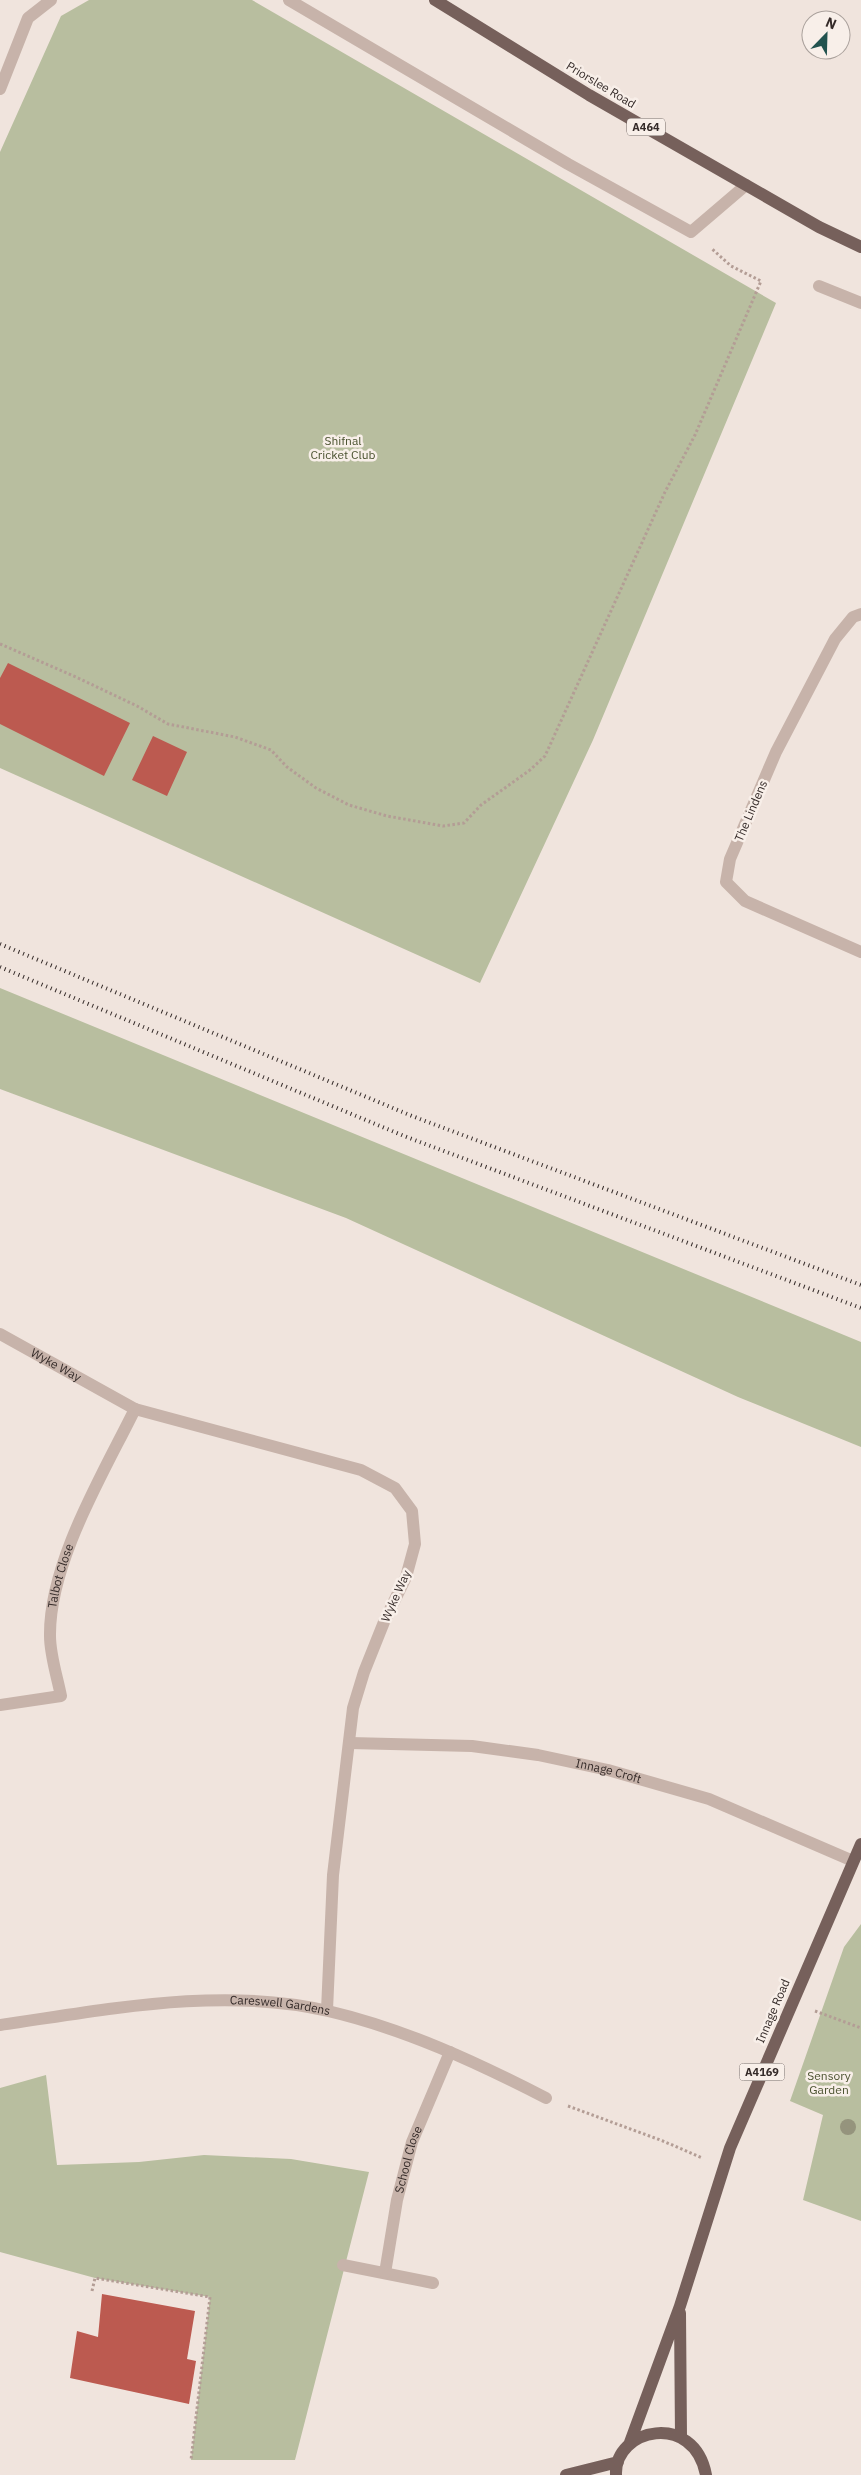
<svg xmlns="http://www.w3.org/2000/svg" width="861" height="2475" font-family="'IBM Plex Sans',sans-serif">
	<rect width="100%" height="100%" fill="#f0e4dd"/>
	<path fill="#b8be9f" d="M89,0H252L776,303L593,740L480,983L0,768V152L61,16Z
		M0,988L861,1342V1447L738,1397L346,1218L0,1089Z
		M861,1924V2221L803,2200L823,2115L790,2101L844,1947Z
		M46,2075L57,2165L139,2162L204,2155L291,2159L369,2172L295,2460H191L210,2297L95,2278L0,2252V2088Z"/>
	<path fill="#bc5a50" d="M8,663L130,723L104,776L0,724V678Z
		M153,736L187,752L167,796L132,780Z
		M102,2294L195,2311L187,2359L196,2361L189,2404L70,2378L77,2331L98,2337Z"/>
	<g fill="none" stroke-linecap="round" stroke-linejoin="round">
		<path stroke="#b39d95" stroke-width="3" stroke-dasharray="2.5 2.5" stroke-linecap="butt" d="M0,644L78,678L137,706L168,724L235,737L271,750L287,767L316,788L349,805L387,816L443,826L464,823L481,805L530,770L545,756L665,492L695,435L761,281L731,266L711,248
			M815,2011L861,2028
			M568,2106L663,2141L702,2158
			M92,2291L95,2278L210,2297L191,2460"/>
		<path stroke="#c7b3aa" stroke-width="12" d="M289,0L568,164L691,232L746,185
			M0,89L28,18L51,0
			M819,286L861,303"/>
		<g stroke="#c7b3aa" stroke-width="12">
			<path d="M861,614L853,617L835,639L776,752L730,859L726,882L745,901L861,952"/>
			<path id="s1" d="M0,1334L135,1409L361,1470L395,1488L412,1511L415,1544L406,1577L384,1622L364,1672L353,1708L333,1875L327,2010"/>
			<path id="s2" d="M0,1705L61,1696C57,1676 50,1655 50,1636C49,1563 103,1474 135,1409"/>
			<path id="s3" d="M350,1743L472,1746L538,1755L608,1770L709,1799L853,1861"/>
			<path id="s4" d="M0,2025C106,2010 221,1986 328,2011C405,2029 476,2062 546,2098"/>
			<path d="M343,2265L433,2283"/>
			<path id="s5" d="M385,2273L397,2200L412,2142L450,2052"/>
		</g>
		<path stroke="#76605b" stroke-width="12" d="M435,0L589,95L819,227L861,247
			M680,2313L681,2437
			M629,2445L680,2306L730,2148L861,1844
			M566,2475L618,2462
			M616,2475C614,2428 694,2411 706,2475"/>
		<path stroke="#352b29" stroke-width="4" stroke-dasharray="1 4" stroke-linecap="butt" d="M0,944L412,1116L861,1285
			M0,967L404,1136L861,1308"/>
	</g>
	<circle fill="#95947d" cx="848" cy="2127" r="8"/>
	<g text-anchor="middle" stroke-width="5" stroke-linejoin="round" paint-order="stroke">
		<g fill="#f8efe9" stroke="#706663" stroke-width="1">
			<rect x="627" y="118.5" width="38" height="17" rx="4"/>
			<rect x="739.5" y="2063.5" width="45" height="17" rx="4"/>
		</g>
		<g font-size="11" font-weight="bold" fill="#352b29">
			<text x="646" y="131">A464</text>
			<text x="762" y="2076">A4169</text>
		</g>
		<g font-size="12" fill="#352b29" stroke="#f8efe9">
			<text transform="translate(601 85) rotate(31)" y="4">Priorslee Road</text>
			<text transform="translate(751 811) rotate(-67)" y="4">The Lindens</text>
			<text dy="4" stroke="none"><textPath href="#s1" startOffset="64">Wyke Way</textPath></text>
			<text dy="4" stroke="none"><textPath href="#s2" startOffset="184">Talbot Close</textPath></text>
			<text transform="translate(396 1596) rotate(-66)" y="4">Wyke Way</text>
			<text dy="4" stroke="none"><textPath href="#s3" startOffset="261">Innage Croft</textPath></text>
			<text dy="4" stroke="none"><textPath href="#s4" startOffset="282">Careswell Gardens</textPath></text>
			<text transform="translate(773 2011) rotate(-67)" y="4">Innage Road</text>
			<text dy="4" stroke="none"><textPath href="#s5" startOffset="116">School Close</textPath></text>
		</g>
		<g font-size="12" fill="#4a522f" stroke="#f8efe9">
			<text x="343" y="445">Shifnal<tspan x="343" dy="14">Cricket Club</tspan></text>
			<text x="829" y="2080">Sensory<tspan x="829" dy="14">Garden</tspan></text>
		</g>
	</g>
	<g transform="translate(826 35) rotate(23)"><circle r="24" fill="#f8efe9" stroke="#aaa19c"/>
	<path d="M0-4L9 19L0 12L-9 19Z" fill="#22534f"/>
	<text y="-8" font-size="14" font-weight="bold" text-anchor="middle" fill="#352b29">N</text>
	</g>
</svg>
